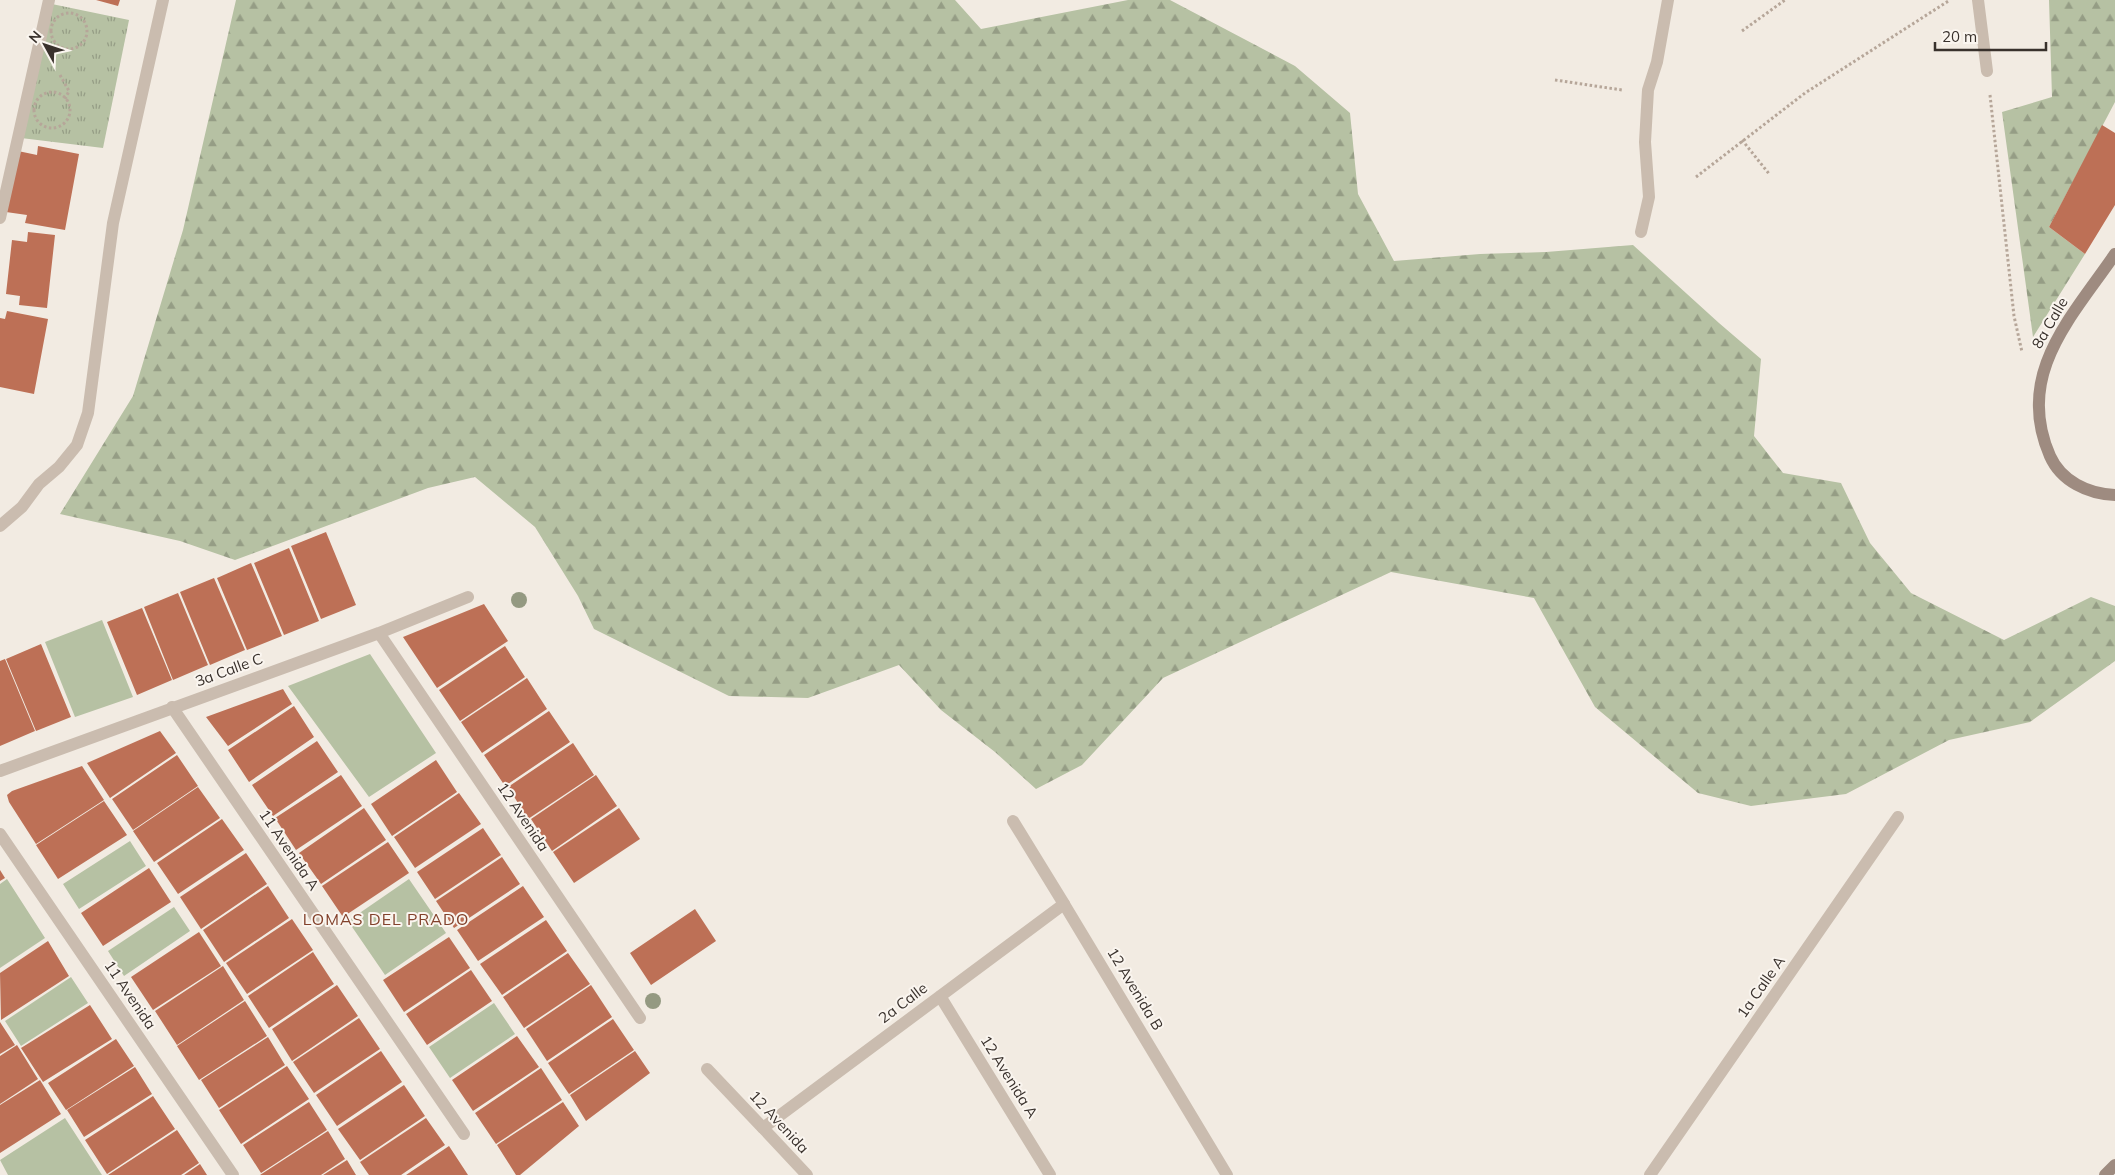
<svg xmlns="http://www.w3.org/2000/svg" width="2115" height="1175" font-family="Mulish,sans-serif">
	<defs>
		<pattern id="forest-firs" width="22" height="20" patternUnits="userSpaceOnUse" patternTransform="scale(1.25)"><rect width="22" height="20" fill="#b6c1a3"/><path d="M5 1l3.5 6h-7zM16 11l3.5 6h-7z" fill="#959d85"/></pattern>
		<pattern id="park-tufts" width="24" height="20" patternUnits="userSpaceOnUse" patternTransform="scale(1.25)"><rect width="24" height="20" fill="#b6c1a3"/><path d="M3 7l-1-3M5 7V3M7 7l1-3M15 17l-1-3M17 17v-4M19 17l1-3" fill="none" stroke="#959d85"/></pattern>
	</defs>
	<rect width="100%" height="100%" fill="#f2ebe2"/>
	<path fill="#b6c1a3" d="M102,620L133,697L75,717L45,642Z
		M370,654L436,753L369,797L288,686Z
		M130,841L146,866L79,909L63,884Z
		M7,879L45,938L0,968V884Z
		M409,879L446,933L385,975L348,921Z
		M174,907L190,931L124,976L108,951Z
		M71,977L88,1003L21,1046L5,1021Z
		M494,1003L515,1034L450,1078L429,1047Z
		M65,1118L102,1175H8L0,1160Z"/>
	<path fill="url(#forest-firs)" d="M236,0H955L981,29L1128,0H1170L1295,66L1350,113L1358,194L1394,261L1480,254L1546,252L1633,245L1719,323L1761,359L1754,436L1783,473L1841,483L1870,543L1911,593L2004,640L2091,597L2115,606V661L2030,722L1949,740L1846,794L1751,806L1698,793L1595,707L1534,598L1391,572L1163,678L1082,765L1036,789L995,752L941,710L899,665L808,698L729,696L594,629L578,596L535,527L475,477L428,488L235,560L180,541L60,514L133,396L183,230Z
		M2049,0H2115V102L2049,227L2085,254L2033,337L2002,112L2052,97Z"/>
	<path fill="url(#park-tufts)" d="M47,3L129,20L103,148L21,138Z"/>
	<path fill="#bd7056" d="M96,0H120L118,6Z
		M2102,125L2115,133V205L2085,254L2049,227Z
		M38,146L79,154L65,230L25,223L27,215L6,212L18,151L37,155Z
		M28,232L55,235L47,308L19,305L20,296L6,294L12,240L27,242Z
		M7,311L48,319L34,394L0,387V318L5,319Z
		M326,532L356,605L321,619L291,546Z
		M289,548L319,621L284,635L254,563Z
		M251,563L282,636L247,650L217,578Z
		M214,578L245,650L210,665L180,592Z
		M178,593L208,665L173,680L144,607Z
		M484,604L508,641L437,688L403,637Z
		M142,608L172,680L137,695L107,622Z
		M41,644L71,717L36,731L6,659Z
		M505,646L525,677L460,721L439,690Z
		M5,659L35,731L0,746V661Z
		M527,678L547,709L482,753L461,722Z
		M283,689L292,704L228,746L206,717Z
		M294,706L314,737L249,782L228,750Z
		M549,711L570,742L505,786L484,755Z
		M160,731L176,753L110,798L87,763Z
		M317,741L338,772L273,816L252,785Z
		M573,743L594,775L528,819L508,787Z
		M177,755L198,786L133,830L112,799Z
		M436,760L457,792L392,836L371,804Z
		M82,766L104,800L36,844L9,802L7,795L12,791Z
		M341,775L362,806L296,850L275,818Z
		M596,775L617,806L552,851L531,819Z
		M198,787L220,818L154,862L133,831Z
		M459,793L481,824L415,868L394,837Z
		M104,801L127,835L58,879L36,845Z
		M364,808L386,840L321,884L299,853Z
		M619,808L640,839L574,883L553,852Z
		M222,819L244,850L178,894L157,863Z
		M483,828L501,855L435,899L417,872Z
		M388,842L409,873L343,917L322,886Z
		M246,853L267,884L201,929L180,897Z
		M502,857L520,884L454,928L436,901Z
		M149,868L171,902L103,946L81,913Z
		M0,870L5,878L0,881Z
		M268,886L289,918L224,962L203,930Z
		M523,886L544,917L478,961L457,930Z
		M695,909L716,941L651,985L630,953Z
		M292,919L313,950L247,994L226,963Z
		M546,920L567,951L502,995L480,964Z
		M199,932L221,966L153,1010L131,977Z
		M449,937L470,968L404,1012L383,980Z
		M48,941L69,976L1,1020L0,973Z
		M313,952L334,984L269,1028L248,996Z
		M568,953L590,984L524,1028L503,997Z
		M223,966L244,1000L177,1045L155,1011Z
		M471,970L492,1001L427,1045L406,1014Z
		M337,985L358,1016L292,1061L272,1029Z
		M591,985L612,1017L547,1061L526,1029Z
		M245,1001L267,1036L199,1080L177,1046Z
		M90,1005L112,1039L43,1082L21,1048Z
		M359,1018L380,1049L314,1093L293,1062Z
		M613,1019L634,1050L569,1094L548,1063Z
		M0,1022L15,1045L0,1054Z
		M517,1036L539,1067L473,1111L452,1080Z
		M268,1037L285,1065L219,1108L201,1080Z
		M116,1039L134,1066L66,1110L48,1083Z
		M17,1045L38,1079L0,1104V1056Z
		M381,1051L402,1082L337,1126L316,1095Z
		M635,1051L650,1073L586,1121L570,1095Z
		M287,1066L309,1099L241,1144L219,1110Z
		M135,1067L152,1094L84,1137L67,1110Z
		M541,1068L562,1100L496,1144L475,1113Z
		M40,1080L61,1114L0,1153V1105Z
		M404,1085L425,1116L360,1160L338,1129Z
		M153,1096L175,1129L107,1174L85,1140Z
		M309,1102L327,1130L261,1173L243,1145Z
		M563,1102L579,1126L520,1175H516L497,1145Z
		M426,1118L445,1145L401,1175H369L360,1162Z
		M177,1130L199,1163L181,1175H108Z
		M328,1131L345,1159L321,1175H260Z
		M449,1146L468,1175H406Z
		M347,1160L356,1175H323Z
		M200,1164L207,1175H184Z"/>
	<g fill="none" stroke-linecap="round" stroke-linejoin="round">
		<path stroke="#b6a699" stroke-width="3" stroke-dasharray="2.5 2.5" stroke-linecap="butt" d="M51 31a18 18 0 1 1 36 0a18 18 0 1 1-36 0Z
			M1742,31L1785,0
			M60,75L69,91L65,99
			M1555,80L1622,90
			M34 110a18 18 0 1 1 36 0a18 18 0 1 1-36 0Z
			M1990,95L2014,316L2022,352
			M1742,140L1770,175
			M1696,177L1805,93L1950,0"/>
		<path stroke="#cabcaf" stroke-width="12" d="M1978,0L1987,71
			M1641,232L1649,197L1645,142L1648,90L1657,62L1668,0
			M1013,821L1064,904
			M707,1069L763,1128"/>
		<path stroke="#cabcaf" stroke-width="12" d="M0,218L49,0
			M0,526L22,507L39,484L59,467L77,445L88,413L113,223L163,0
			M379,633L640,1018
			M172,707L464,1134
			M0,771L379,633L468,597
			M0,834L233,1175
			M940,996L1050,1175
			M807,1175L763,1128L1064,904L1227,1175
			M1650,1175L1898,817"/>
		<path stroke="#9e8b80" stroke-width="12" d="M2115,254C2072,317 2014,374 2050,456C2061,481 2088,494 2115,495
			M2105,1175L2115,1165"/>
	</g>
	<g fill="#949981">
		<circle cx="519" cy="600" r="8"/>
		<circle cx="653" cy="1001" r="8"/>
	</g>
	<g text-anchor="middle" stroke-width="4" stroke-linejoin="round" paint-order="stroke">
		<g font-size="15" fill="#39312c" stroke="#faf5ef">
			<text transform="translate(2050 323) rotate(-60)" y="5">8a Calle</text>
			<text transform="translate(229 670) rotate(-20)" y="5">3a Calle C</text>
			<text transform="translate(523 817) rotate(56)" y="5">12 Avenida</text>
			<text transform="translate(289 850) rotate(56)" y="5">11 Avenida A</text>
			<text transform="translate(1761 987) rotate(-55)" y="5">1a Calle A</text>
			<text transform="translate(1135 989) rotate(59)" y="5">12 Avenida B</text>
			<text transform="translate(130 995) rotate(56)" y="5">11 Avenida</text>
			<text transform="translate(903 1003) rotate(-37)" y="5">2a Calle</text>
			<text transform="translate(1009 1077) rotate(58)" y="5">12 Avenida A</text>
			<text transform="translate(779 1122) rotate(47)" y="5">12 Avenida</text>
		</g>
		<g font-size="16" letter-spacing="1" fill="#82412b" stroke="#faf5ef">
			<text x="386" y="925">LOMAS DEL PRADO</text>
		</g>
	</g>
	<g transform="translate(45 45) rotate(310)" stroke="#faf5ef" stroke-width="4" paint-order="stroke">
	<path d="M0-4L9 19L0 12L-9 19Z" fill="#39312c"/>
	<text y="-8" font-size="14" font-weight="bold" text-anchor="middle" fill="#39312c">N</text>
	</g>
	<path d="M1935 42v8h111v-8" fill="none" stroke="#39312c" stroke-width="2.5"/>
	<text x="1942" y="42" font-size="15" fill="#39312c" stroke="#faf5ef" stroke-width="4" paint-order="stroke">20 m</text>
</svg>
